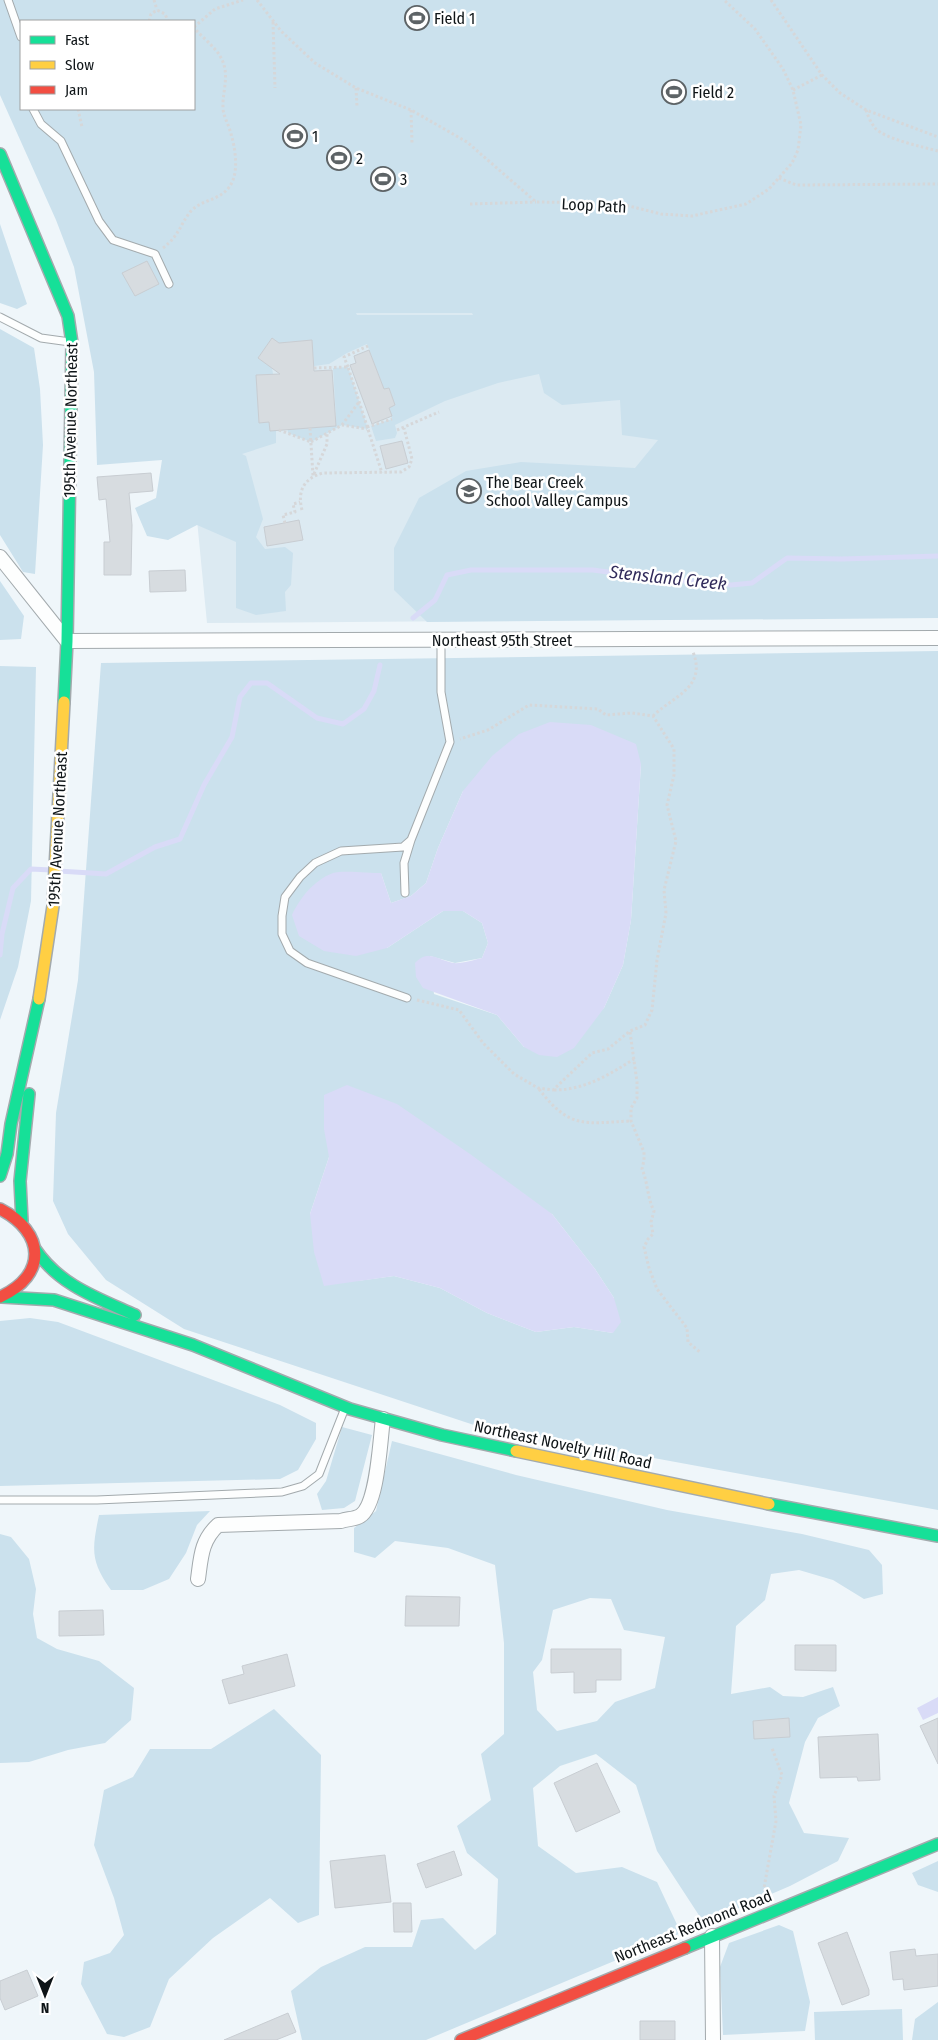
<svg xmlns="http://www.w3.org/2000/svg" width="938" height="2040" font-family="'Fira Sans Condensed',sans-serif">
	<rect width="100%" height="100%" fill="#eff6fa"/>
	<path fill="#dceaf2" d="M750,312L740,619L207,623L191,458L223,313Z"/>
	<path fill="#cbe1ed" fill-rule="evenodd" d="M0,0H938V618L427,622L394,590V548L419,498L466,471L521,462L635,468L658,440L622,435L620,400L562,405L544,393L539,374L498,383L445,401L395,425L397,433L395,438L376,441L371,426L392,419L389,408L395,405L389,388L384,389L367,344L347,353L329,364L314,366L312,340L286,342V348L272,338L258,358L272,368L273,374L256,375L259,423L269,422L270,431L276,430V443L242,454L246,456L263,519L256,537L265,549L285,547L293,553L291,585L285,592L286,611L256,615L236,608V542L197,525L168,540L147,536L135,508L156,498L162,460L97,465L94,372L74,267L56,220L0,95ZM21,21H194V109H21ZM356,313H472L473,315H357Z
		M0,224L27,304L17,309L0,303Z
		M0,329L34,348L40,389L43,445L35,574L23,572L0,535Z
		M348,367L368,429L342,425L311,442L288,433L286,401L304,400L306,428L325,427V419L336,418L333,368Z
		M0,581L24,616L21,639L0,640Z
		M938,651V1510L474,1425L184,1329L106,1280L68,1234L53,1201L56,1113L78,980L101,663ZM641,764L631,920L623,965L604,1008L524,1047L497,1015L434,994L430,956L455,963L482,958L488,943L482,923L463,911H443L387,948L381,873L391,903L411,896L426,883L438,848L463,791ZM329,1157L552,1214L595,1269L614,1298L613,1333L574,1327L536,1332L487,1313L440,1288L394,1276L357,1281L310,1214Z
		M0,666L36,667L31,901L18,967L0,1020Z
		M30,1318L58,1322L280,1405L316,1423V1439L298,1470L280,1479L0,1486V1321Z
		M342,1427L372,1435L355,1501L344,1508L322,1510L317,1494L326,1481Z
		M392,1441L516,1475L667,1510L802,1534L869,1550L882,1565L883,1594L864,1599L833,1580L799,1570L771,1574L765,1600L736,1626L731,1694L770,1687L783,1696L803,1697L833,1687L840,1706L818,1718L805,1742L789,1803L804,1833L849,1838L838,1861L790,1886L704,1923L657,1851L636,1785L596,1754L560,1766L533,1788L538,1846L576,1873L622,1867L657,1882L681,1933L426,2040H302L291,1991L321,1967L365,1947H412L421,1920L443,1918L475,1950L496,1934L498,1879L467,1853L457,1826L491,1800L481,1754L504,1734V1643L495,1565L448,1548L395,1541L375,1558L354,1552V1528L376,1511ZM590,1598L611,1599L624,1630L665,1637L655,1688L615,1702L597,1721L557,1731L537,1710L533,1672L542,1660L553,1610Z
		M210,1511L197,1525L186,1553L169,1579L143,1590H111C90,1561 92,1549 99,1515Z
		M0,1534L11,1537L29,1559L36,1589L33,1614L37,1638L57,1649L99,1661L134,1688L131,1720L105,1743L68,1750L29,1762L0,1763Z
		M274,1709L321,1755L319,1915L298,1923L270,1898L213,1938L169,1979L150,2027L124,2037L107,2034L81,1984L84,1962L110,1953L124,1935L114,1898L94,1845L104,1790L133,1777L150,1749H211Z
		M938,1861V1892L918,1885L912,1873Z
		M779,1925L793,1931L810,2002L805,2031L723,2035L720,1967L729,1943Z
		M938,2002V2040H912L915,2019Z
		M902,2009L903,2040H815L814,2012Z"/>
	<path fill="#d9dbf7" d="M550,722L591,725L636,744L641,764L631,920L623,965L604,1008L574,1048L557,1057L539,1055L524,1047L497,1015L423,988L416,977L415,963C428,949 438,960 453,963C462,964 473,960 482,958L488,943L482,923L463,911H443L387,948L356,956L324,951L299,936L292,915C300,898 314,880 333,873C342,870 370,873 381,873L391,903L411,896L426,883L438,848L463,791L492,756L519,734Z
		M347,1085L397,1104L470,1154L552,1214L595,1269L614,1298L621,1322L613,1333L574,1327L536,1332L487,1313L440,1288L394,1276L324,1286L314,1252L310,1214L329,1157L324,1129V1095Z
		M938,1697V1713L923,1720L917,1708Z"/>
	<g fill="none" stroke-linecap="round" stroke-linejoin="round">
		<path stroke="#d9dbf7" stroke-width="5" d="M413,618L435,600L447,575L471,570H593L653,578L731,585L752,583L787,558L842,559L938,556
			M59,871L106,874L155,847L180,839L204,785L232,737L240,697L251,683H267L317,718L343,724L364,709L374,691L380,665
			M0,955L2,934L13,888L31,869L51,870"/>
	</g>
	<path fill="#d7dce0" stroke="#c8cdd2" d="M147,261L159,284L135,296L122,273Z
		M272,338L279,343L312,340L314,371L332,370L336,426L270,431L269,422L259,423L256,375L280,374L258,358Z
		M369,350L384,389L389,388L395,405L389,408L392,416L372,424L350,365L356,363L354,356Z
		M402,441L408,463L386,469L380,446Z
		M151,473L153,491L129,493L132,525L131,575H104V542H110L106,499L99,500L97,477Z
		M299,520L303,540L267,546L264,527Z
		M185,570L186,591L150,592L149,571Z
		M406,1596L460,1597L459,1626H405Z
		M103,1610L104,1635L59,1636V1611Z
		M795,1645H836V1671L795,1670Z
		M551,1649H621V1680H596V1692L574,1693V1672L551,1673Z
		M287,1654L295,1686L229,1704L222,1680L244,1674L242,1666Z
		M789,1718L790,1737L754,1739L753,1721Z
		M938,1718V1764L920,1726Z
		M878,1734L880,1780L858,1781L857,1777L820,1778L818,1737Z
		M597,1763L620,1812L576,1832L554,1783Z
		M454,1851L462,1875L426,1888L417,1864Z
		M385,1855L391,1902L335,1908L330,1861Z
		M393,1903H411L412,1932H394Z
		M847,1932L869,1990V1995L842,2005L818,1943Z
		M915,1949L916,1956L938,1954V1986L904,1990L903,1979L893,1980L890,1952Z
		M27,1970L38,1996L5,2010L0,1998V1981Z
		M288,2013L296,2032L276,2040H224Z
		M640,2021H675V2040H640Z"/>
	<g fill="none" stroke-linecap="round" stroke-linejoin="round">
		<defs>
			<path id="lane" d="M8,0L21,37
				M33,109L41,124L61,141L99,221L113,240L155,254L169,284
				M0,317L41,338L70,342
				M405,893L404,863L411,840L450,742L441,692V640
				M407,998L307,963L290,951L282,934V916L285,897L300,877L315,863L341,851L403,847L411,840
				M0,1500H97L282,1492L303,1486L319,1474L345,1408"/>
			<path id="street" d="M0,557L67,641L938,638
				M198,1579C201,1557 201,1541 218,1525L341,1521C347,1519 355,1519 360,1516C378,1505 380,1439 383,1419
				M712,1936L713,2040"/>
			<path id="fast" d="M0,154L68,316L72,343L67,641L64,702
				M0,1176L7,1154L11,1124L39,999
				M22,1221L20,1181L29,1094
				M35,1249C59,1285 97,1298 135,1315
				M2,1297L54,1300L193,1345L350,1409L442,1435L516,1451
				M769,1504L938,1536
				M685,1948L938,1844"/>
			<path id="slow" d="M39,999L53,906L64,702
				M516,1451L769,1504"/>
			<path id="jam" d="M0,1209C45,1232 48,1275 0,1297
				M461,2040L685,1948"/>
		</defs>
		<use href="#lane" stroke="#a3aaad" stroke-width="9"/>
		<use href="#street" stroke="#a3aaad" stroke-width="16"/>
		<use href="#fast" stroke="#a3aaad" stroke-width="14"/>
		<use href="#slow" stroke="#a3aaad" stroke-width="14"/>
		<use href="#jam" stroke="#a3aaad" stroke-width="14"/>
		<path stroke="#d6d7d9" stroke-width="3" stroke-dasharray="2.5 2.5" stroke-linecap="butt" d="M154,0L157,10
			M257,0L281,31L315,63L356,88L411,110L467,142L536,202L617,203L661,214L692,216L746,204L769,189L792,163L798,150L801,125L793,90L783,69L755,29L724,0
			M771,0L822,75L840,93L866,110L938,137
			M149,21L151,14L157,10L165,14L168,21
			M273,22L275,88
			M194,27L215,9L243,0
			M356,88L357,107
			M793,90L822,75
			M78,109L82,127
			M411,110L412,143
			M866,110C868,116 871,123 875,128C885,139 923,147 938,151
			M779,178L796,185L938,184
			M470,204L536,202
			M163,248C180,235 180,224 191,211C203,198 225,201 233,180C238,167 235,147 231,134C229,125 224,118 223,109C222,90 231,74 220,56C214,46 202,37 194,28
			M348,367L344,357L368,346
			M314,368L348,367L382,473
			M342,425L359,402
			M367,427L392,419
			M310,428L313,476
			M279,430L311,442
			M397,430L439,412
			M311,442L342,425L367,429
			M314,474L327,444V433
			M302,510C297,491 304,478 323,473L401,472L409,467L412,459L404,428
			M285,523L283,515L295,512L293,504L300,502
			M653,716C673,696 707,688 693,652
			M417,1000L459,1010L483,1043L514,1074L538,1088L553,1090L592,1053L608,1049L630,1031L645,1025L652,1010L657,960L666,913L664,890L676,841L667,805L674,775V749L653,716L632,713L606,715L598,709L529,705L488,730L460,739
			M630,1032L637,1082V1098L631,1108V1121L644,1152V1160L642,1169C648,1183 647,1197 654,1211L651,1222L653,1234L648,1239L644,1247L649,1268L657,1289L687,1328L688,1342L701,1353
			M539,1089C570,1130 585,1123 631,1121
			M554,1090C584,1090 609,1075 634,1059
			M768,1896L764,1888L776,1821L774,1796L782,1775L772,1748"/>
		<use href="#lane" stroke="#fdfefe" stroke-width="7"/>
		<use href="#street" stroke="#fdfefe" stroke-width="14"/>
		<use href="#fast" stroke="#16e098" stroke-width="11"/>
		<use href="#slow" stroke="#ffcf43" stroke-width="11"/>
		<use href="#jam" stroke="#f24e42" stroke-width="11"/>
	</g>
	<defs>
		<symbol id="stadium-ring" viewBox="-11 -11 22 22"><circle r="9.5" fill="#fff" stroke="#5d6366" stroke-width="1.5"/><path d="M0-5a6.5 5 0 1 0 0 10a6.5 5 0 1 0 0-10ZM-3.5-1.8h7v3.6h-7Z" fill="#5d6366"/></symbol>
		<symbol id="school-ring" viewBox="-11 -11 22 22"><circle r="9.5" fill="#fff" stroke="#5d6366" stroke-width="1.5"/><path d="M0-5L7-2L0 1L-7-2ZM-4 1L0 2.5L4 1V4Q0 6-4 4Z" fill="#5d6366"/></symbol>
	</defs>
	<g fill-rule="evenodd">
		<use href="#stadium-ring" x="403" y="4" width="28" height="28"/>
		<use href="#stadium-ring" x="660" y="78" width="28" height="28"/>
		<use href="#stadium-ring" x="281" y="122" width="28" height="28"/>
		<use href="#stadium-ring" x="325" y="144" width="28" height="28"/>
		<use href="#stadium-ring" x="369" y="165" width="28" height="28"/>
		<use href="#school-ring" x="455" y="477" width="28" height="28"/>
	</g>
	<g text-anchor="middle" stroke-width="5" stroke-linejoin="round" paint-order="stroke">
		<g font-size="16" fill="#0e1417" stroke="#fff" text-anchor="start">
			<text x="434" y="24">Field 1</text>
			<text x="692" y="98">Field 2</text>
			<text x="312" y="142">1</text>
			<text x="356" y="164">2</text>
			<text x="400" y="185">3</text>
			<text x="486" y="488">The Bear Creek<tspan x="486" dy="18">School Valley Campus</tspan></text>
		</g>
		<g font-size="16" fill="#0e1417" stroke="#fff">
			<text transform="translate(594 205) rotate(3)" y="6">Loop Path</text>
			<text transform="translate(70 420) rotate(-89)" y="6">195th Avenue Northeast</text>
			<text x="502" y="646">Northeast 95th Street</text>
			<text transform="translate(57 829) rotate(-87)" y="6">195th Avenue Northeast</text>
			<text transform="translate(563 1444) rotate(12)" y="6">Northeast Novelty Hill Road</text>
			<text transform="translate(693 1926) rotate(-22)" y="6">Northeast Redmond Road</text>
		</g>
		<g font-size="18" font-style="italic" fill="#312b5b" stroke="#fff">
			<text transform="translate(668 578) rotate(6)" y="6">Stensland Creek</text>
		</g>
	</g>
	<rect x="20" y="20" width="175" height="90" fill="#ffffff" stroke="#9fa1a2"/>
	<rect x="30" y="36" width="25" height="8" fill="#16e098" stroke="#9fa1a2"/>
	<text x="65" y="45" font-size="15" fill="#0e1417">Fast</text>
	<rect x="30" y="61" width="25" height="8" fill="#ffcf43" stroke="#9fa1a2"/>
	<text x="65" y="70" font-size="15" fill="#0e1417">Slow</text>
	<rect x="30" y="86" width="25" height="8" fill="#f24e42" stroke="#9fa1a2"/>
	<text x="65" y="95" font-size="15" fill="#0e1417">Jam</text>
	<g transform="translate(45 1995) rotate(180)" stroke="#ffffff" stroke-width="4" paint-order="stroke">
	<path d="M0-4L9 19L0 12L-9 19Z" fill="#0e1417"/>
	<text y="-8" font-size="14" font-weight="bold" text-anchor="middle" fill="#0e1417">N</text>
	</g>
</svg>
